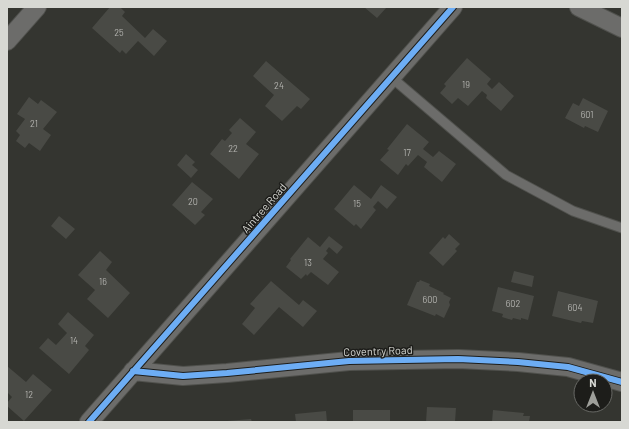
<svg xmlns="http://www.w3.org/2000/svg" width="629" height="429" font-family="Barlow,sans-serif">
	<rect width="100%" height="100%" fill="#343530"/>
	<path fill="#494a45" d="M110,7H120L125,12L122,16L145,38L153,29L167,41L154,56L138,41L126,54L122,50L120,53L92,28Z
		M364,7H387L377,18Z
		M467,58L491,79L487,84L492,89L499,82L514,96L501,111L486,98L487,95L482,91L468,106L458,98L452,104L440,93L446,86L444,84Z
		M266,61L310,99L301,109L297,106L282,121L265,106L274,95L253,76Z
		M29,97L38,104L41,100L57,112L43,129L51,135L40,151L29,143L25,148L16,141L20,135L16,131L25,119L17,114Z
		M583,98L608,111L598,132L585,126L584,128L565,118L573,103L579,106Z
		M240,118L256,132L246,144L259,154L239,179L210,154L222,139L225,141L232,133L229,130Z
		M407,124L429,142L423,149L433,157L439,151L456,164L442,182L424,167L427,162L418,155L408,166L406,164L398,175L380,160L389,150L387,149Z
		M186,154L195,162L192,165L198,170L191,178L177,165Z
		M192,182L213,199L201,212L205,215L195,225L172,205Z
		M354,185L371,199L381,185L397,197L387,209L378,201L373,207L376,210L361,229L356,224L354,226L334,209Z
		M59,216L75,229L66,239L51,226Z
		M449,234L460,244L455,249L457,251L443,266L429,253L443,237L445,239Z
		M329,236L343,247L337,254L329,247L326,251L328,253L323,259L339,272L328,285L311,272L307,276L306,274L301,279L286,267L291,260L290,259L308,237L320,247Z
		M100,251L112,262L106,270L130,293L108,318L87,299L95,290L78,275Z
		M514,271L534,276L532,287L511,282Z
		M420,280L430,284L429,286L444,293L443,294L451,298L449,302L450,305L444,318L436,314L435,316L407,305L417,282H419Z
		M271,281L299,305L303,300L317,311L303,327L279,307L254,335L242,324L255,308L250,304Z
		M498,287L534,296L528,320L521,318V320L513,318L512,320L502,317L503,314L492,311Z
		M558,291L598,301L593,323L582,321L581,323L552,316Z
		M68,312L94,335L85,346L89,350L69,374L39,348L48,338L56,345L67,333L58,324Z
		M7,366L26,382L33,374L52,390L24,421L7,406V403L12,397L7,392Z
		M427,407L456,408L455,422H426Z
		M353,410H390V422H353Z
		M493,410L524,413L523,416H530L529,422H492Z
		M326,411L327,422H296L295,414Z
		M251,419L252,422H227V421Z"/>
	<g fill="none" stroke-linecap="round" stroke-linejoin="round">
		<defs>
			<path id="lane" d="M391,77L506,175L573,211L622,228"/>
			<path id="street" d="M579,7L622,28
				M7,41L37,7
				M133,371L183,376L227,373L349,361L458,359L518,362L568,367L622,382
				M89,422L453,7"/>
		</defs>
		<use href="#lane" stroke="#50514d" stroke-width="11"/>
		<use href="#street" stroke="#50514d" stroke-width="20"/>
		<use href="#lane" stroke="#6c6c6a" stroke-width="9"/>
		<use href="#street" stroke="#6c6c6a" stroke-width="18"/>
		<defs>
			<path id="cycleway" d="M133,371L183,376L227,373L349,361L458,359L518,362L568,367L622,382
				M89,422L453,7"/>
		</defs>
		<use href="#cycleway" stroke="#1d1d1a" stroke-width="8"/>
		<use href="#cycleway" stroke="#6dadf4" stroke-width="6"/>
	</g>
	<g text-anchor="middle" stroke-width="3" stroke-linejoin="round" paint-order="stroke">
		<g font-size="9" fill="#b4b4b0">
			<text x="119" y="36">25</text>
			<text x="466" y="88">19</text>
			<text x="279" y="89">24</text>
			<text x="587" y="118">601</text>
			<text x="34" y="127">21</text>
			<text x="233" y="152">22</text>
			<text x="407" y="156">17</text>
			<text x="193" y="205">20</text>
			<text x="357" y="207">15</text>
			<text x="308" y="266">13</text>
			<text x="103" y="285">16</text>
			<text x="430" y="303">600</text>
			<text x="513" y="307">602</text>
			<text x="575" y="311">604</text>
			<text x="74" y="344">14</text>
			<text x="29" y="398">12</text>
		</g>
		<g font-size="11" fill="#d7d8d3" stroke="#1d1d1a">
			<text transform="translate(264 208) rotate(-49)" y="4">Aintree Road</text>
			<text transform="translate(378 351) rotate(-2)" y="4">Coventry Road</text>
		</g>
	</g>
	<rect width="629" height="429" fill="none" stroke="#d7d8d3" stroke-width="16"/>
	<g transform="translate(593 393)"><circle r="19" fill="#1d1d1a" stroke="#676864"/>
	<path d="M0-3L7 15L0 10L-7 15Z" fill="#9e9f9a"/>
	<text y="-6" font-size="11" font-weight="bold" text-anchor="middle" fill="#d7d8d3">N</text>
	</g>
</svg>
